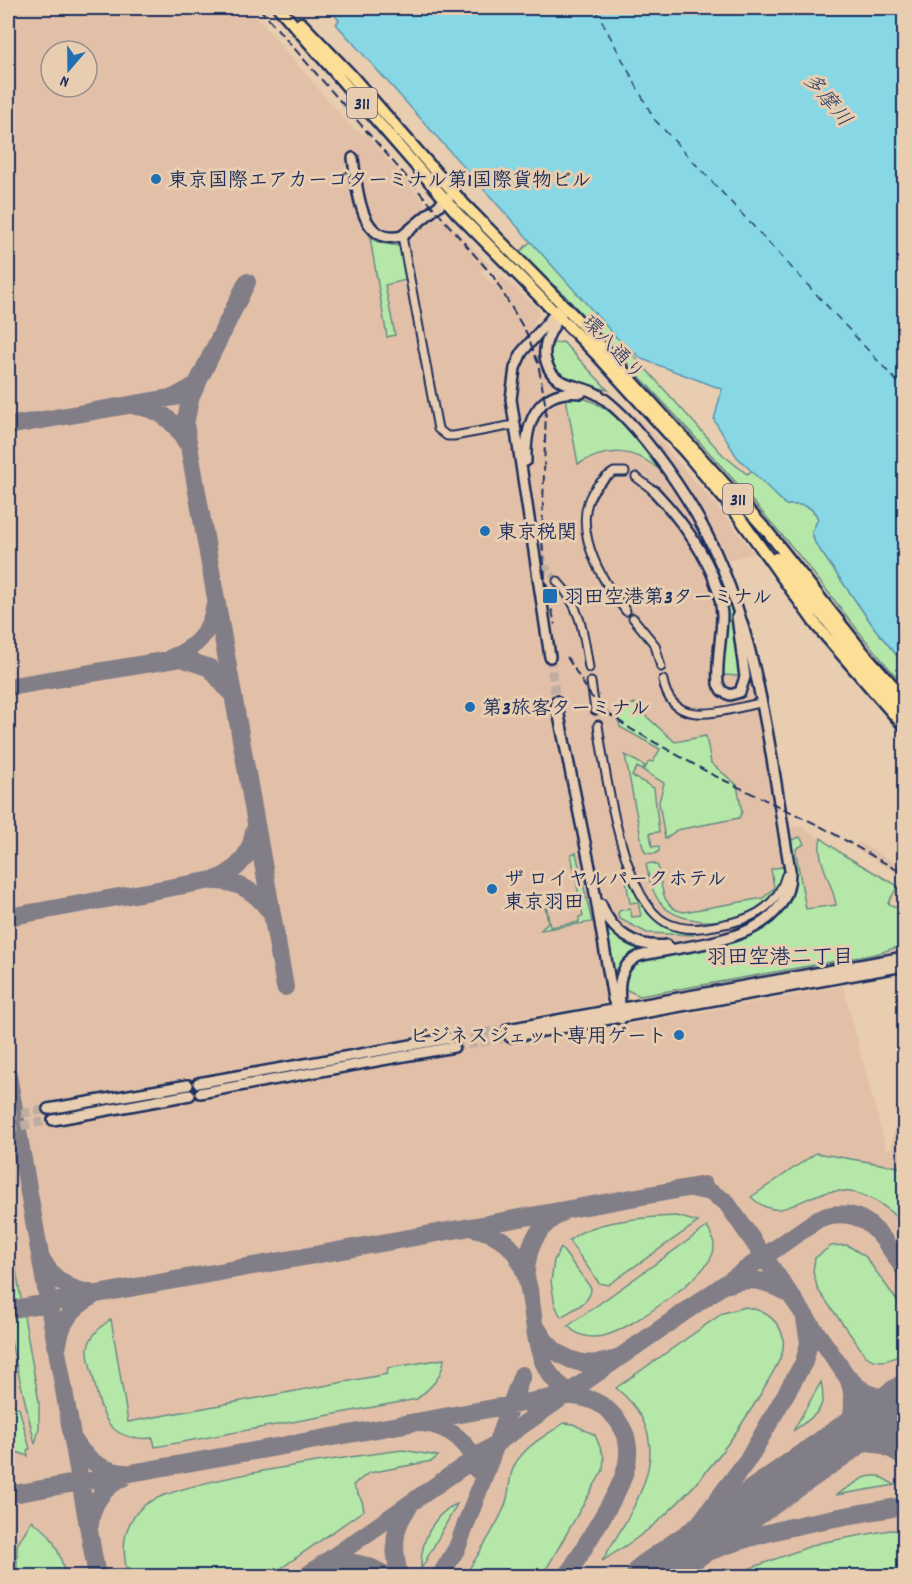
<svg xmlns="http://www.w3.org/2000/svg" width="912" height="1584" font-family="Dekko,'Klee One',sans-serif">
	<rect width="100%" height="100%" fill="#e8cdb0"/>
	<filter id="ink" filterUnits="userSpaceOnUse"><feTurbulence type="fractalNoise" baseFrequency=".0167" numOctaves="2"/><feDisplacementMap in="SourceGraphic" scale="12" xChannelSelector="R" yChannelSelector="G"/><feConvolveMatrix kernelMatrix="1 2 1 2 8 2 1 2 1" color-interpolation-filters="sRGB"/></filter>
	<g filter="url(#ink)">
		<path fill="#e2c0a8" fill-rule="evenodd" d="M8,8H249L353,129L367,135L441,221L445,218L489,265L481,272L493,285L502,276L539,309V316L532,324L552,344L563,342L614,397L642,421L715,504L754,553L726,561L745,609L759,663L789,826L803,827L842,854L898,886L888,902L904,912V948L639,997L626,991L605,998L602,1004L506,1020L512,1046L843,986L886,1149H891L899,1105L904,1106V1576H8ZM51,51H87V87H51Z
			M858,841L904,868V877L854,848Z"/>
		<path fill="#b5e7a8" stroke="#688b83" stroke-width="1.5" d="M370,238L380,243L399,246L401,250L406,280L385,285L395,335L387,337Z
			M531,241L723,455L747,474L752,471L786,505C800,504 812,504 818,519L812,532L815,543L876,630L904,664V685C859,637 824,583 781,534C709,450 633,370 558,288L547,282L519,253Z
			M563,342L608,390C591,386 559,381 551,364C549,359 550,350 550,344Z
			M576,397C614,402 638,443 660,470C633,448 609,447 578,464L566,398Z
			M725,589L733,615L740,676L723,675L726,612L721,590Z
			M635,703L637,708L675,742L706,736L711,763L737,785L742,812L739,818L677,830L665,839L659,802L664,783L644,771L649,761L653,762L660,749L620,727L618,717L622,709Z
			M625,755L645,766L642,770L637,767L632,776L654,788L659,832L650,833L652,847L659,846V851L655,854L646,853L643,848Z
			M800,837L804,844L796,849V854L806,909L836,905C833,883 815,859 821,838L842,854L898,886L888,903L904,912V945L876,954L640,996L625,989C623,976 629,967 640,960L757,933C797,908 797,884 789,841Z
			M620,848L643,907L659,923L694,935L647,933L620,919L618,915L619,911L630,908L632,917L641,916L638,902L630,903Z
			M576,853L592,922L541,930L548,922L545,906H533L546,904L550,927L579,922V917L583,916L571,854Z
			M653,863L658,866C662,885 661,909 684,912L763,898L774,888L771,869L785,866C782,879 779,890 770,900C749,925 687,929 663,906C652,894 649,879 646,864Z
			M602,919L618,936L644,948C621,963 612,963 617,995Z
			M816,1153L904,1168V1229C888,1201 852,1184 820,1194C793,1202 778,1222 751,1197Z
			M677,1216L698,1222L608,1285L599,1283L569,1241C588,1221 649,1217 677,1216Z
			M8,1224L39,1402V1428L35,1444L8,1329Z
			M707,1227C712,1235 716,1244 713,1253C705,1278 631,1328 607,1335C592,1339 578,1337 568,1326Z
			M847,1245L865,1256L904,1310V1352C892,1361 879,1365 866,1356L818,1290L813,1272L815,1258L831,1246Z
			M561,1248L591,1288C591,1303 573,1309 561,1317L555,1305L551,1282L554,1260Z
			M745,1307C768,1310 789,1327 782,1353C778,1366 769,1378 763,1390C736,1436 704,1479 665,1515C646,1533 624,1547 602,1561C636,1504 683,1442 616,1388L723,1313Z
			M111,1319L128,1422L387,1374L388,1368L444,1359C442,1378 431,1387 417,1399L155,1447L153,1438C109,1442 102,1418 94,1381C92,1371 87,1358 88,1348C90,1335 101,1326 111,1319Z
			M821,1382C828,1411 814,1416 793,1431Z
			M8,1403L19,1408L30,1449L27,1450L28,1456L17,1452L8,1443Z
			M564,1423L573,1424L595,1435L604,1457L603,1470L548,1566L540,1576H465C477,1555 494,1532 504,1508C512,1490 506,1473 520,1457C530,1443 550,1433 564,1423Z
			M403,1450L438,1456L432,1461L369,1473L353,1485L362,1501L364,1510L270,1576H128C122,1551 121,1528 141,1508C169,1480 355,1456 403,1450Z
			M871,1476H879L895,1485L836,1495L863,1478Z
			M457,1504L421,1569C420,1544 432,1514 457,1504Z
			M32,1520C36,1526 38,1525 43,1529C55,1539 63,1562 65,1576H17V1545Z
			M890,1530L904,1531V1576H729L819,1543Z"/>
		<path fill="#88d7e5" stroke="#5c94af" stroke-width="1.5" d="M328,8H904V664L876,630L815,543L812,532L818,519C813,504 800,504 786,505L737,457L714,420L722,389L642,359L617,338L336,24L339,20Z"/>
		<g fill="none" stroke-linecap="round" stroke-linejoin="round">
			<path stroke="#26406c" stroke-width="1.5" stroke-dasharray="8 6" stroke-linecap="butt" d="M595,8L654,119L904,389"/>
			<path stroke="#827e87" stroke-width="18" d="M247,282L191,396L185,424L285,987
				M135,406C158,408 175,421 186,442
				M8,426L175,397L197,385
				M171,658C194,649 210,634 214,608
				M8,687L181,658L210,668L229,691
				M213,881C237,880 257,892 270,912
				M8,917L218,879C238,870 251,854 254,831
				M8,1075L97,1576
				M691,1188L710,1192L726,1202L848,1378C858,1404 853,1430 832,1449
				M473,1228C567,1246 501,1368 579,1396
				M43,1261C53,1279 69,1290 90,1293
				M526,1273C527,1247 537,1226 561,1213
				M729,1284C750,1276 770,1281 788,1294
				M8,1310L704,1185
				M539,1331C554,1358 583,1370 612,1360
				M58,1345C60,1324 72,1308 90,1298
				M848,1377C862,1394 882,1402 904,1396
				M904,1404C894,1421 894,1440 904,1457
				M423,1423C450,1426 471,1443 477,1470
				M74,1440C85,1459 102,1471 124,1473
				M834,1448C860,1437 883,1440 904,1458
				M8,1495L556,1397C577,1394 596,1398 611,1413C646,1448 620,1487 600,1521C589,1540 578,1558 567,1576
				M90,1525C91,1503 105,1486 124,1477
				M326,1566C347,1559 368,1563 386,1576
				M306,1576L818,1219C864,1201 882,1237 904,1269
				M399,1576C394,1551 391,1529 409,1507
				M440,1576L457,1548L522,1375
				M645,1576L699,1524L749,1458L804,1362L809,1343L805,1319
				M656,1576C734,1534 818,1520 904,1506"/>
			<path stroke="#827e87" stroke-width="45" d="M649,1576L904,1398"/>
			<path stroke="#bfada0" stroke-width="7" stroke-dasharray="7 3.5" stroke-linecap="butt" d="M536,535L546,567L557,581
				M595,710L598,725"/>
			<path stroke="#bfada0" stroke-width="9" stroke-dasharray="9 4.5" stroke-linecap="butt" d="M550,657L556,701
				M456,1037L508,1029
				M454,1047L510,1037
				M8,1116L48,1109
				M8,1128L53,1120"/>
			<defs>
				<path id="street" d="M402,236L438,429L447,436H454L514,425
					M625,472H614C558,505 596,574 626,611
					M636,477L654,491
					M557,581C581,606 584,635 589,668
					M633,618L655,645L661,667
					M663,680C672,732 725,709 761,703
					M591,682L595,710
					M598,725C605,772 623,902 667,923C688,933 709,927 730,923C758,917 778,904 786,875"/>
				<path id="secondary" d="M353,158C357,186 359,247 402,236L450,196
					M565,306C557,324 540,340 546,361C554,390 580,382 600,396C629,415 666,466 685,496C757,608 768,742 790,870C792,943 691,943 639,956C613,968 620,996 621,1019
					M526,461C525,424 536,388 581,393
					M654,491C684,523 720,569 722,615C722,638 716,661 718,684L722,691L730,695L740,692L745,677L737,617
					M550,657L511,399L515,368L522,352L559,309
					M556,701L593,882L613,999L619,1014
					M601,904C611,932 636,949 667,945
					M508,1029L904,957
					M510,1037L904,966
					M198,1083L456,1037
					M200,1093L454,1047
					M48,1109L188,1085
					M53,1120L190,1095"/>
				<path id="primary" d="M279,8L457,213L597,355L687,454L737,514L817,626L904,726
					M301,23L350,74L462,202L575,317L767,531L863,652L904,698
					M776,558L868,672L904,711"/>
			</defs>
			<use href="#street" stroke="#1b2f5e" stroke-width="11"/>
			<use href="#secondary" stroke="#1b2f5e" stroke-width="14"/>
			<use href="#primary" stroke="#1b2f5e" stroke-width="15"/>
			<use href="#street" stroke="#e8cdb0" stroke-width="7"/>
			<use href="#secondary" stroke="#e8cdb0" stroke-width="9"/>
			<use href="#primary" stroke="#fcde96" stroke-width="10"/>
			<path stroke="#1b2f5e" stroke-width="2" stroke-dasharray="9 4.5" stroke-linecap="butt" d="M259,8L493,276L526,332L538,363L546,408L542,538L545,578L555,625
				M567,657L591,696L609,714L631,729L711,774L820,826L904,874"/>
		</g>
	</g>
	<g fill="#1f6fb2" stroke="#e8cdb0" stroke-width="2">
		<circle cx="156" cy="179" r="6"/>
		<circle cx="485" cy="531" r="6"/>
		<rect x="542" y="588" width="16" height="16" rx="3"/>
		<circle cx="470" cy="707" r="6"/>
		<circle cx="492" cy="889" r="6"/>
		<circle cx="679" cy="1035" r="6"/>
	</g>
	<g text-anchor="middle" stroke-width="6" stroke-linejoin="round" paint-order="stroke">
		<g fill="#e8cdb0" stroke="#585e77" stroke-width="1.5">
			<rect x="347" y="88" width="30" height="30" rx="4.5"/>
			<rect x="723" y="484" width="30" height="30" rx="4.5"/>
		</g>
		<g font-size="18" font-weight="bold" fill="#1b2f5e">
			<text x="362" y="109">311</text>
			<text x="738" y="505">311</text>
		</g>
		<g font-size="20" font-weight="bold" fill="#1b2f5e" stroke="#e8cdb0" text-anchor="start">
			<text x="168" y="186">東京国際エアカーゴターミナル第1国際貨物ビル</text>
			<text x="497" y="538">東京税関</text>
			<text x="564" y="603">羽田空港第3ターミナル</text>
			<text x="482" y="714">第3旅客ターミナル</text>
			<text x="504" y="885">ザ ロイヤルパークホテル<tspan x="504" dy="23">東京羽田</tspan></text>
			<text x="667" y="1042" text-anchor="end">ビジネスジェット専用ゲート</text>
		</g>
		<g font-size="20" fill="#1b2f5e" stroke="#e8cdb0">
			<text transform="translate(614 347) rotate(47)" y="7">環八通り</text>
		</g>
		<g font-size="21" font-style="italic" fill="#26406c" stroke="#e8cdb0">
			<text transform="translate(828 99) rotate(50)" y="7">多摩川</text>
		</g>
		<g font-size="21" font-weight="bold" fill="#1b2f5e" stroke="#e8cdb0">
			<text x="780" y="963">羽田空港二丁目</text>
		</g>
	</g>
	<rect width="912" height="1584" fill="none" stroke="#e8cdb0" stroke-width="30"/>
	<rect x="15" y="15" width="882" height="1554" fill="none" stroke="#1b2f5e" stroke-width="2" filter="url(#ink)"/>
	<g transform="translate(69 69) rotate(200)"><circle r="28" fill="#e8cdb0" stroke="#968e8f" stroke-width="1.5"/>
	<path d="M0-4.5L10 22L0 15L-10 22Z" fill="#1f6fb2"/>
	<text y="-9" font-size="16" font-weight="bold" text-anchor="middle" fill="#1b2f5e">N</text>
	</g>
</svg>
